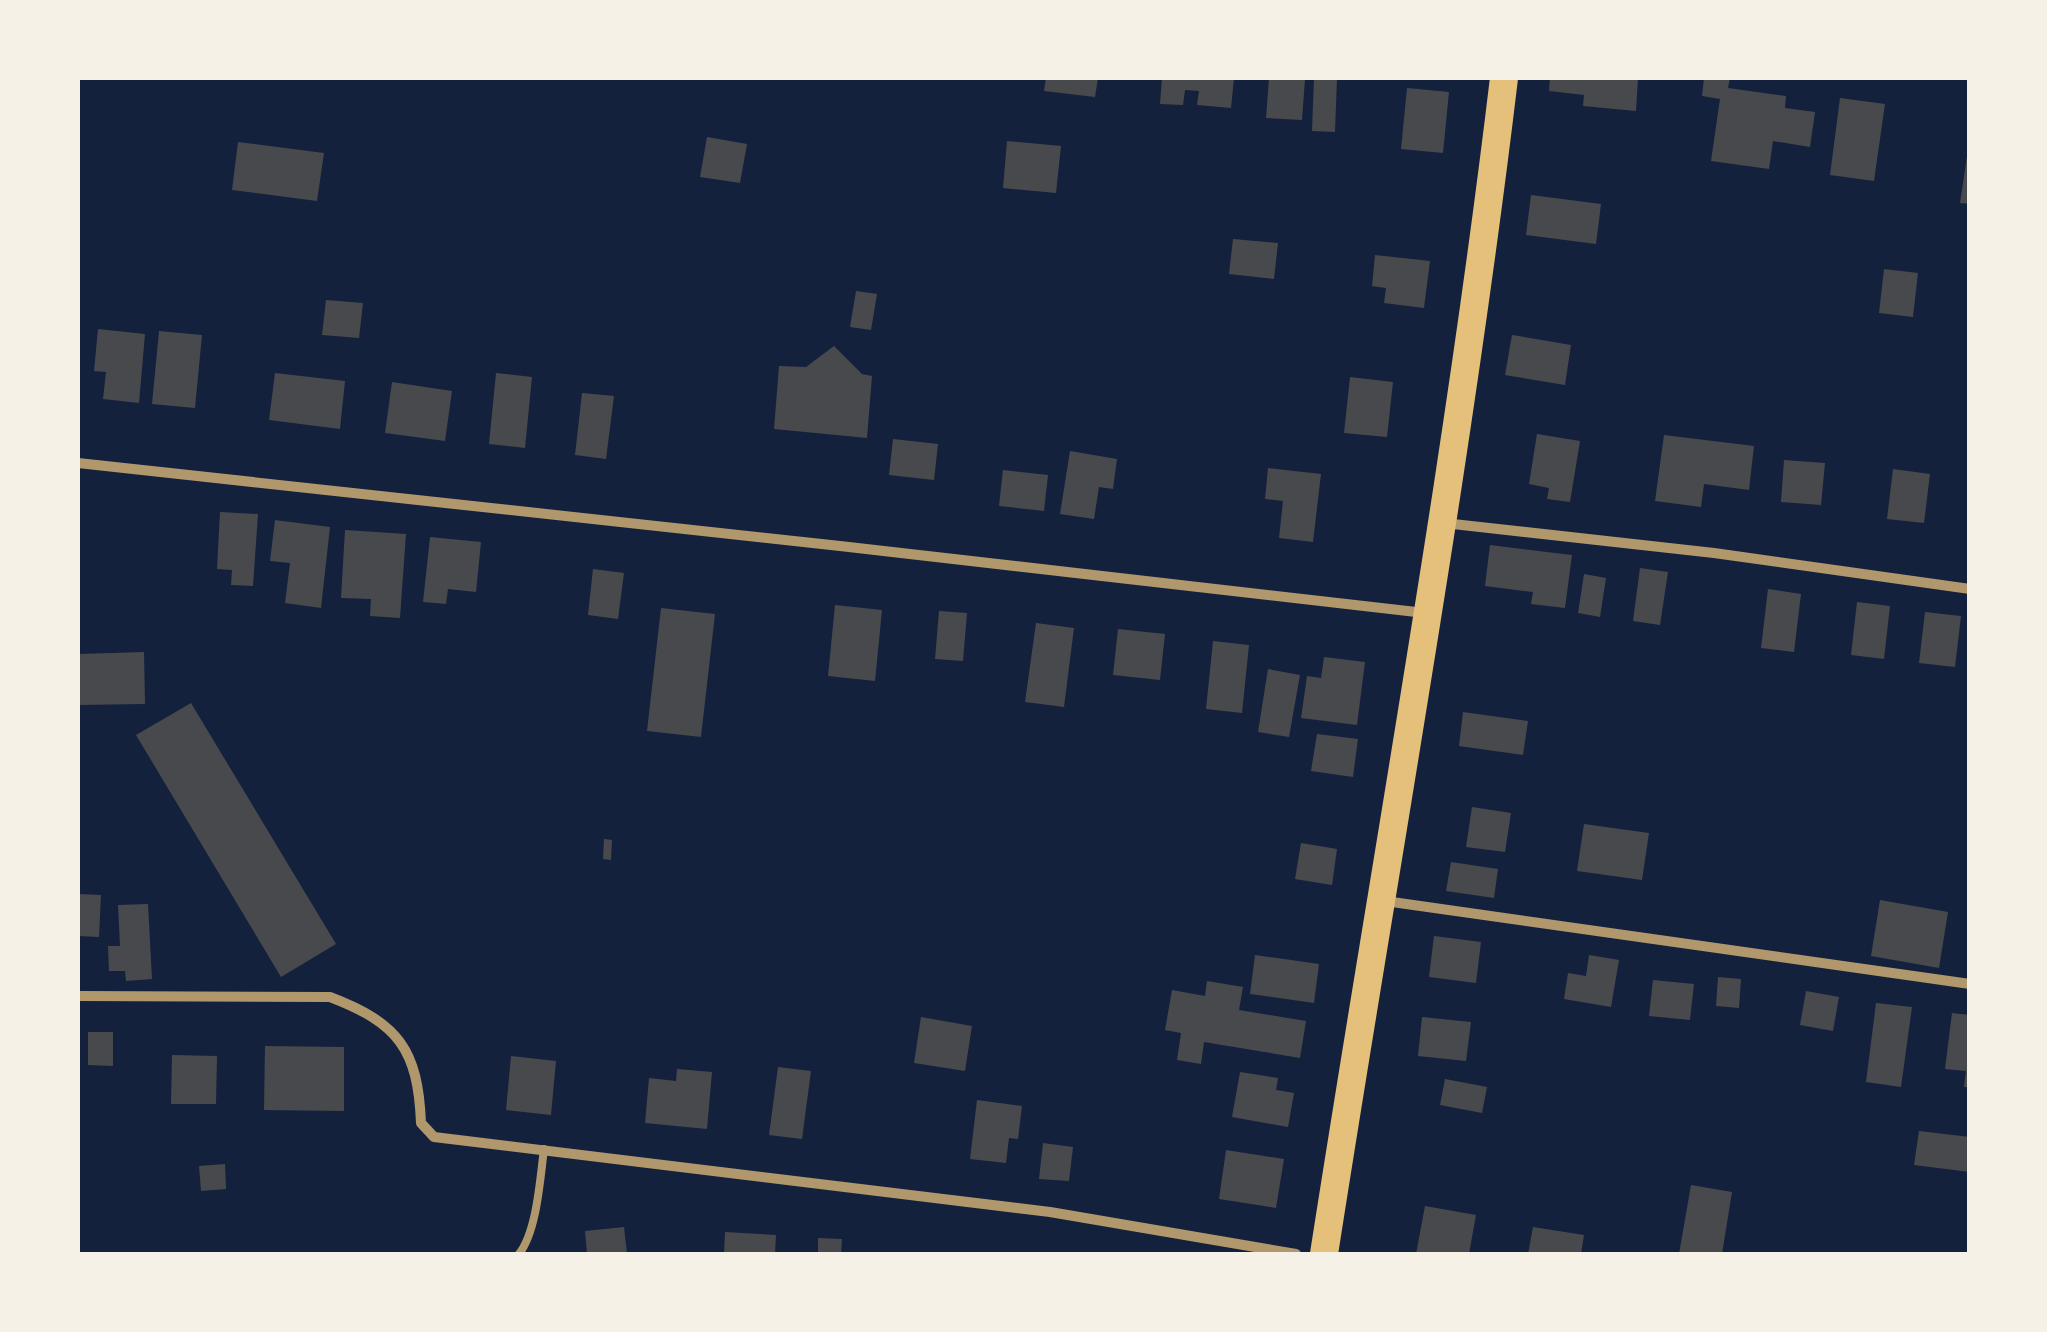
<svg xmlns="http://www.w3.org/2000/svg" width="2047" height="1332" font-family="Montserrat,sans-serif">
	<rect width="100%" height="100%" fill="#14213d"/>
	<path fill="#48494c" d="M1046,78H1098L1095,97L1044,91Z
		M1162,78H1234L1231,108L1197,105L1199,91L1185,90L1183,105L1160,104Z
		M1269,78L1305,79L1302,120L1266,118Z
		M1314,78H1337L1335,132L1312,131Z
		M1550,78H1638L1636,111L1583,106L1584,95L1549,91Z
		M1704,78H1730L1728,88L1786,96L1785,108L1815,112L1810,147L1773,141L1769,169L1711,161L1720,99L1702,96Z
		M1407,88L1449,92L1443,153L1401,149Z
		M1840,98L1885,104L1874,181L1830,175Z
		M707,137L747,144L740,183L700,177Z
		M1007,141L1061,146L1056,193L1003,188Z
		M238,142L324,153L317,201L232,190Z
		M1967,156H1970V204L1960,203Z
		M1531,195L1601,204L1596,244L1526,235Z
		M1233,239L1278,243L1274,279L1229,274Z
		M1375,255L1430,261L1424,308L1384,303L1386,288L1372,286Z
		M1884,269L1918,273L1913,317L1879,313Z
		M856,291L877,294L871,330L850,327Z
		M326,300L363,303L359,338L322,335Z
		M98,329L145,334L139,403L103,399L106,372L94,371Z
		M159,331L202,335L195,408L152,404Z
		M1512,335L1571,345L1565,385L1505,375Z
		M834,346L862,374L872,376L867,438L774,429L779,366L806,367Z
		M275,373L345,381L340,429L269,420Z
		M496,373L532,377L525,448L489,444Z
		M1350,377L1393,382L1387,437L1344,433Z
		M392,382L452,391L445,441L385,433Z
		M582,393L614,396L606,459L575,455Z
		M1537,434L1580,441L1570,502L1547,499L1549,488L1529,484Z
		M1664,435L1754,446L1749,490L1704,484L1701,507L1655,501Z
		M893,439L938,444L934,480L889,475Z
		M1070,451L1117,459L1113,489L1099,487L1094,519L1060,514Z
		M1784,460L1825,463L1821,505L1781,502Z
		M1268,468L1321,474L1313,542L1279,538L1283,501L1265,499Z
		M1893,469L1930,474L1924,523L1887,519Z
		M1003,470L1048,475L1044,511L999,506Z
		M220,512L258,514L253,586L231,585L232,570L217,569Z
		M275,520L330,527L321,608L285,603L290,563L270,561Z
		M345,530L406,534L400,618L370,616L371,599L341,598Z
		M430,537L481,542L476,592L448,589L446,604L423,602Z
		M1490,545L1572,555L1565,608L1531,604L1533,592L1485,586Z
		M1640,568L1668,572L1660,625L1633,621Z
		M593,569L624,573L618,619L588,615Z
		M1584,574L1606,578L1600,617L1578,613Z
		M1768,589L1801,594L1794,652L1761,648Z
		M1857,602L1890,606L1884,659L1851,655Z
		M835,605L882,610L875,681L828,676Z
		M661,608L715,614L701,737L647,731Z
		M939,611L967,613L963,661L935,659Z
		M1925,612L1961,616L1955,667L1919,663Z
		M1036,623L1074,628L1064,707L1025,702Z
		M1118,629L1165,634L1160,680L1113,675Z
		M1213,641L1249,645L1242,713L1206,709Z
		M144,652L145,704L78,705V654Z
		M1324,657L1365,662L1357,725L1301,718L1307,676L1321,678Z
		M1268,669L1300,675L1289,737L1258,732Z
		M191,703L336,944L281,977L136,735Z
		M1463,712L1528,721L1523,755L1459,746Z
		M1317,734L1358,739L1353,777L1311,771Z
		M1472,807L1511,813L1505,852L1466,847Z
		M1584,824L1649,833L1642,880L1577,871Z
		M604,839L612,840L611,860L603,859Z
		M1301,843L1337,849L1332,885L1295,879Z
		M1451,862L1498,869L1494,898L1446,891Z
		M78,894L101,895L99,937L78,936Z
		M1880,900L1948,912L1939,968L1871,956Z
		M148,904L152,979L126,981L125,971H109L108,946H120L118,905Z
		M1434,936L1481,942L1476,983L1429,977Z
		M1255,955L1319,964L1314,1003L1250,994Z
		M1589,955L1619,960L1611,1007L1564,999L1568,973L1586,976Z
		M1718,977L1741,979L1739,1008L1716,1006Z
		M1653,980L1694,984L1690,1020L1649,1016Z
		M1207,981L1243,987L1239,1010L1306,1021L1300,1058L1204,1042L1201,1064L1177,1060L1181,1033L1165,1030L1172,990L1205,996Z
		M1806,991L1839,997L1833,1031L1800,1025Z
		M1876,1003L1912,1007L1901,1087L1866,1082Z
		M1952,1013L1970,1015V1087H1964L1966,1071L1945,1069Z
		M921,1017L972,1026L965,1071L914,1063Z
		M1422,1017L1471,1022L1466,1061L1418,1056Z
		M88,1032H113V1066L88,1065Z
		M265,1046L344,1047V1111L264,1110Z
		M172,1055L217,1056L216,1104H171Z
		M511,1056L556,1061L551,1115L506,1110Z
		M778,1067L811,1071L802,1139L769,1135Z
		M677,1069L712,1072L707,1129L645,1123L649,1078L676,1081Z
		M1240,1072L1278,1078L1276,1090L1294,1093L1288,1127L1232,1117Z
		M1445,1079L1487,1087L1482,1113L1440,1105Z
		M977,1100L1022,1106L1018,1139L1009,1138L1006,1163L970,1159Z
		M1919,1131L1970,1137V1172L1914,1165Z
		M1043,1143L1073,1147L1069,1181L1039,1179Z
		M1226,1150L1284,1159L1276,1208L1219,1199Z
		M225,1164L226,1189L201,1191L199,1166Z
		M1691,1185L1732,1192L1722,1254H1679Z
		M1425,1206L1476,1215L1469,1254H1416Z
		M624,1227L627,1254H587L585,1231Z
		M1533,1227L1584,1235L1581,1254H1528Z
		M725,1232L776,1235L775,1254H724Z
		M818,1238L842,1239L841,1254H818Z"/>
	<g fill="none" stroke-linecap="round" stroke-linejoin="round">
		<path stroke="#b1986c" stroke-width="8" d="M519,1254C537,1231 540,1179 544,1149"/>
		<path stroke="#b1986c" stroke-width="10" d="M78,463L840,546L1425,613
			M1444,523L1714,553L1970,589
			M1385,901L1970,984
			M78,996L330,997C398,1023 418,1049 421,1123L434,1137L1050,1212L1296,1254"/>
		<path stroke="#e5c07b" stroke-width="28" d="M1324,1254C1385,862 1457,472 1504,78"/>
	</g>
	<rect width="2047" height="1332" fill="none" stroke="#f6f1e7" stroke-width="160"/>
</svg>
